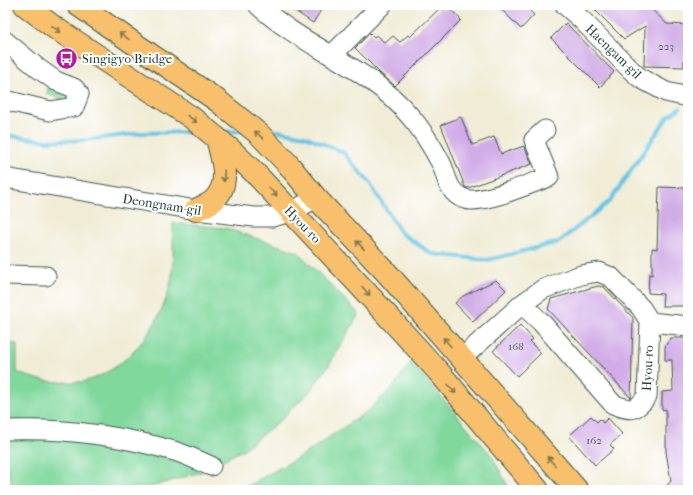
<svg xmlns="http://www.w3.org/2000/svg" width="693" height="495" font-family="'IM FELL French Canon',serif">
	<rect width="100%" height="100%" fill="#fff"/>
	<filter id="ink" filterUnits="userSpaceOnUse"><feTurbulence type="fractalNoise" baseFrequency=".025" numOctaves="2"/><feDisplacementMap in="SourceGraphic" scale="8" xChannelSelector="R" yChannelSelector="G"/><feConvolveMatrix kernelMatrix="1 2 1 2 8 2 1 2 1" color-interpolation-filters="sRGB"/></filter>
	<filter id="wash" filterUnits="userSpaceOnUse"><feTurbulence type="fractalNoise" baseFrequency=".012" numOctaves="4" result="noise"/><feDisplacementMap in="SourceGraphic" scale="16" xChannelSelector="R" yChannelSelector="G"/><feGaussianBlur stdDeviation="0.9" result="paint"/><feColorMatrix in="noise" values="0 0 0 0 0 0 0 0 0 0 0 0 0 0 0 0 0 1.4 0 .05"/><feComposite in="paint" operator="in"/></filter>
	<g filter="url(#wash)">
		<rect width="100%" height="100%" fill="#f0ecd6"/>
		<path fill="#80d89d" stroke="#508a68" d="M49,84L71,94L72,103L47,94Z
			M173,223L225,228L298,252L359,314L328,367L308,393L283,418L244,449L201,472L154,486L110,490H71L12,485L5,459V343L17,344V372C32,379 48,382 64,382C71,382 79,383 86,381C125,370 154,334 167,296C175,273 173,248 173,223Z
			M411,362L492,456L510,490H234L247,486L303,455L369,410L393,387Z"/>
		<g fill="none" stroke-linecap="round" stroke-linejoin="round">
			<path stroke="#66c4e4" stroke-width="4" d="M266,131H279L305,136L343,152L370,184L401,233L432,254L488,260L559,242L610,201L667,118L680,108
				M222,132L243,131
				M5,134L11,136L47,141L87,140L141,133L197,132"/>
		</g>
		<g id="blocks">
			<path fill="#d1ade7" d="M286,5H324L313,23Z
				M497,5H524L534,15L521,29Z
				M590,5H647L667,24L688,25V60H684V67L644,66L645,26L624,39Z
				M448,6L461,20L395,86L381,74L355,48L370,33L374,37L377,35L385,43L393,36L400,42L408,35L410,37L441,7L444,10Z
				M566,23L614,72L600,87L551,38Z
				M461,117L472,145L494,137L501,154L524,146L532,164L468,188L465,187L441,125Z
				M659,187L688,188V301L682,306H662L663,294L648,293L649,274L652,275V248L657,249Z
				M496,280L506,290L473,322L455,303L463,296Z
				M598,286L604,287L633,318L631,398L548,309L551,299Z
				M520,325L533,339L530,342L541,353L517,376L493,351Z
				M671,338H683L688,343V490H662L671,481L666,452V409L662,410V392L673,391L672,360H665V346Z
				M591,416L597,422L600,419L603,423L608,418L622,434L610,445L614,449L595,465L569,436Z"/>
		</g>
	</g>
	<g filter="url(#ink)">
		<use href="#blocks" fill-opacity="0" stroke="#3e574c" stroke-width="1"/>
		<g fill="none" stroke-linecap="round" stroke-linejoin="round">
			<defs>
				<path id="minor" d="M258,5C304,48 368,66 409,115C422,129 432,146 441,163C445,171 446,181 451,188C454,193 459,197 465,199C482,205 531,183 549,177L534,140L545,130
					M565,5L581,19L631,70L640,78L666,92L688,97
					M5,41L39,69L56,81L74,88L79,94L74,107L50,111L5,100
					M332,55L382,5
					M5,178L196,210L254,217H272L291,212L316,198
					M599,272L611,277L641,308L650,322L647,396C636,412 630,411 613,404L541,322L522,304L543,289L581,275Z
					M5,275L46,276
					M650,322L688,326
					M462,358L522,304
					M5,430C62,428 120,435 174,451C187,455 199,461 211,466"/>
				<path id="major" d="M25,5L55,28L191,117L230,149L255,173L364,290L438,371L538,490
					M78,5L218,101L259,134L287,163L316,198L386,272L577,490
					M196,210C201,207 208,205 213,201C232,184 222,159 217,138"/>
			</defs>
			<use href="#minor" stroke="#3e574c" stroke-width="21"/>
			<use href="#major" stroke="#3e574c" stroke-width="24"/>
			<use href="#minor" stroke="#fff" stroke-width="19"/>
			<use href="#major" stroke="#f8bf6c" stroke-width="22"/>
		</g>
		<defs><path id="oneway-shaft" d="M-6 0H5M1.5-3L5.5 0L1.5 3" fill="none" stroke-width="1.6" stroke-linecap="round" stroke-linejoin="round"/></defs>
		<g stroke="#81784d">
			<use href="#oneway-shaft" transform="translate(56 29) rotate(35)"/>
			<use href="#oneway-shaft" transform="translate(124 36) rotate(-146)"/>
			<use href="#oneway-shaft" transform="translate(192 119) rotate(36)"/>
			<use href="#oneway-shaft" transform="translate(259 135) rotate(-138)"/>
			<use href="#oneway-shaft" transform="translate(224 176) rotate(92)"/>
			<use href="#oneway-shaft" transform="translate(273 192) rotate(48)"/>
			<use href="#oneway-shaft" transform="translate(360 245) rotate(-133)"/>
			<use href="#oneway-shaft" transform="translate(366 291) rotate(48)"/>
			<use href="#oneway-shaft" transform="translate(447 342) rotate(-131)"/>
			<use href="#oneway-shaft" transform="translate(452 389) rotate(50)"/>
			<use href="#oneway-shaft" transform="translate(551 461) rotate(-131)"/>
		</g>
	</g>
	<defs>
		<symbol id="bus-disc" viewBox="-11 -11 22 22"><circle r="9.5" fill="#b5179e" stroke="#fff"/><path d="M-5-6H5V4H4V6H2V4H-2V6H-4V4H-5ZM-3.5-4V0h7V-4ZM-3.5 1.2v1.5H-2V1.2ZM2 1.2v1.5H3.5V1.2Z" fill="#fff"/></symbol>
	</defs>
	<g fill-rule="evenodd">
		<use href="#bus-disc" x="54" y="46" width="25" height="25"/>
	</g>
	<g text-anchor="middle" stroke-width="4" stroke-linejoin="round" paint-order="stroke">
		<g font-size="11" fill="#4c5961">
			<text x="666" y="50">223</text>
			<text x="516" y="350">168</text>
			<text x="594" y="444">162</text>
		</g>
		<g font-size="13" fill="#1f3d34" stroke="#fff">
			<text transform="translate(614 51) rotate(44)" y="5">Haengam-gil</text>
			<text transform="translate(162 204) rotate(9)" y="5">Deongnam-gil</text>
			<text transform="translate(303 224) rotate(46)" y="5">Hyou-ro</text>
			<text transform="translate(647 368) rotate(-87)" y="5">Hyou-ro</text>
		</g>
		<g font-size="13" fill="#1f3d34" stroke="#fff" text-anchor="start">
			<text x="82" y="63">Singigyo Bridge</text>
		</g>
	</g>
	<rect width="693" height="495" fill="none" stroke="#fff" stroke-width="20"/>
</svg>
